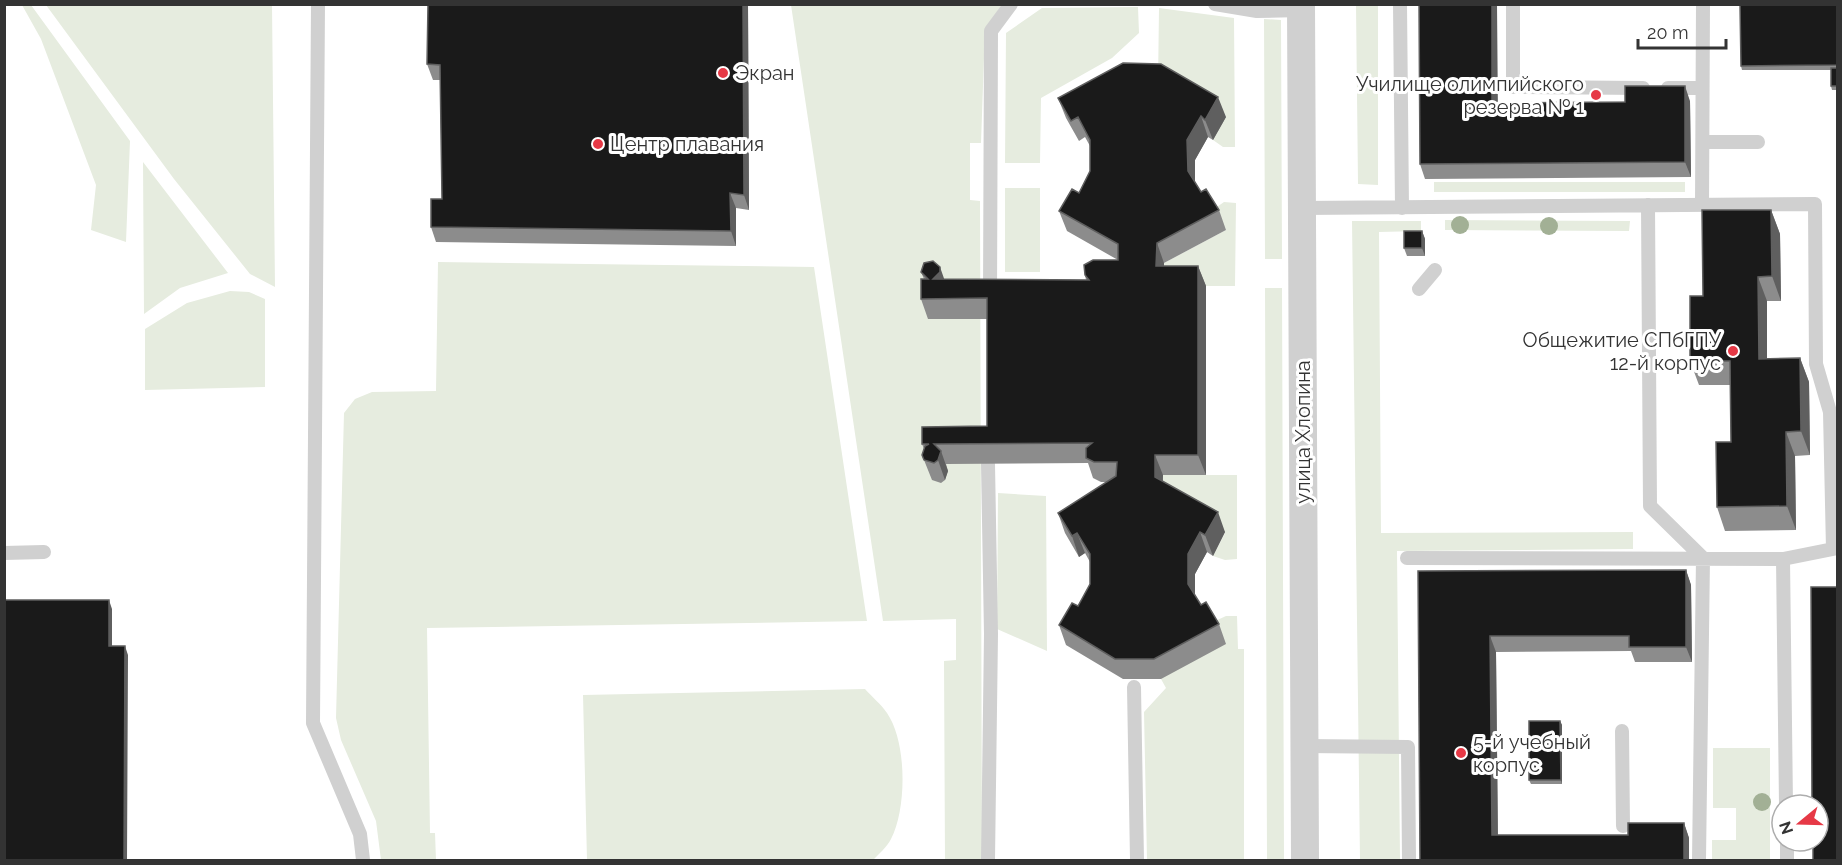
<svg xmlns="http://www.w3.org/2000/svg" width="1842" height="865" font-family="Raleway,sans-serif">
	<rect width="100%" height="100%" fill="#fff"/>
	<path fill="#e6ecdf" d="M22,5H31L130,141L126,242L91,230L96,185L41,39Z
		M46,5H272L275,287L250,274L174,179Z
		M791,5H1002L985,29L981,143H970V200L980,201L982,860H945L944,661L956,660V619L883,621Z
		M1356,5H1378V185L1358,184Z
		M1138,7L1139,33L1112,58L1041,98L1040,163H1005L1006,33L1042,8Z
		M1159,8L1234,18L1235,147H1223L1213,140L1225,117L1158,84Z
		M1264,19L1281,20L1282,259H1265Z
		M143,162L228,273L180,288L144,314Z
		M1434,182H1685V192H1434Z
		M1005,188H1040V272H1005Z
		M1224,202L1236,203L1235,286H1164V263L1226,230L1214,209Z
		M1445,220L1630,221L1629,231L1445,230Z
		M1352,221H1421V231L1379,232L1381,533L1633,532V549L1397,551L1400,860H1360Z
		M438,262L814,267L867,621L427,628L430,833H435L436,860H381L376,821L341,740L336,718L344,413L355,399L372,392L436,391Z
		M1265,288H1282L1284,860H1267Z
		M230,291L249,292L265,299V387L145,390V329L187,303Z
		M1163,475H1237V559L1225,560L1213,556L1225,533L1162,497Z
		M998,493L1046,496L1047,651L997,629Z
		M1226,616H1237L1238,649H1244V860H1147L1144,712L1166,688L1161,679L1213,622Z
		M865,689C872,697 881,704 887,713C907,742 907,808 891,839C887,847 879,854 873,860H587L583,695Z
		M1713,748H1770V860H1712V840H1736V808H1713Z"/>
	<g fill="none" stroke-linecap="round" stroke-linejoin="round">
		<path stroke="#d0d0d0" stroke-width="14" d="M318,4L313,723L360,834L363,860
			M1215,4L1257,11L1301,10
			M1400,4L1402,208
			M1513,4V87L1643,88
			M1668,88H1702
			M1703,142H1758
			M1648,205L1650,506L1703,558L1699,860
			M1702,205L1703,4
			M1302,208L1815,204L1816,364L1830,412L1833,549
			M1419,289L1435,270
			M990,298L991,31L1011,4
			M4,553L44,552
			M1407,558L1783,559L1838,548
			M1783,559L1786,805
			M1134,687L1137,860
			M1622,731L1623,826
			M1304,746L1408,747L1409,860
			M1787,841V860
			M988,860L991,634L988,464"/>
		<path stroke="#d0d0d0" stroke-width="28" d="M1301,4L1305,860"/>
	</g>
	<g fill="#a2b095">
		<circle cx="1460" cy="225" r="9"/>
		<circle cx="1549" cy="226" r="9"/>
		<circle cx="1762" cy="802" r="9"/>
	</g>
	<path fill="#8c8c8c" d="M748,4L749,210L736,208V246L436,242L431,227L442,199L440,80H433L427,64Z
		M1838,4V90H1832L1831,86V70H1742L1741,66Z
		M1058,98L1226,117L1213,140L1208,137L1195,160V182L1201,192L1219,210L1226,230L1164,263V266H1198L1206,286V475H1163V481L1225,532L1213,556L1207,552L1195,574V596L1201,605L1219,624L1226,644L1161,679H1123L1066,645L1059,625L1078,606L1090,584V562L1085,553L1079,557L1065,533L1058,513L1107,482H1101L1093,478L1088,463L946,464L948,471L945,480L941,483L932,480L922,455L924,449L922,444L987,426V319H928L921,299L924,279L921,272L944,279L1086,280L1085,275L1118,260L1067,231L1059,211L1079,193L1090,171V146L1085,137L1079,141L1066,118Z
		M1690,101L1691,177L1425,179L1420,164L1498,103Z
		M1771,210L1780,234L1781,301H1767V359L1800,358L1809,382L1810,455L1795,456L1796,530L1725,531L1717,507L1731,442L1730,385H1699L1690,361L1703,296Z
		M1422,231L1425,239V256H1407L1404,248Z
		M1686,570L1691,585L1692,662H1635L1631,651L1496,652L1498,835H1628L1684,823L1689,838L1420,861L1418,571Z
		M1560,721L1562,725V784H1531L1529,780Z"/>
	<path fill="#5f5f5f" d="M743,4H748L749,210L744,195Z
		M1492,4H1497L1498,118L1492,103Z
		M1685,86L1690,101L1691,177L1685,162Z
		M1218,97L1226,117L1213,140L1205,120Z
		M1201,116L1208,137L1195,160V191L1188,171L1187,140Z
		M730,193L736,208V246L731,231Z
		M1771,210L1780,234L1781,301L1772,276Z
		M1422,231L1425,239V256L1422,248Z
		M1157,243L1164,263V286L1156,266Z
		M1198,266L1206,286V475L1198,455Z
		M940,267L947,287V293L940,299L933,279Z
		M1758,277L1767,301V383L1759,359Z
		M1800,358L1809,382L1810,455L1801,431Z
		M1786,432L1795,456L1796,530L1787,506Z
		M941,451L948,471L945,480L938,460Z
		M1155,455L1163,475L1162,497L1155,477Z
		M1218,512L1225,532L1213,556L1205,535Z
		M1200,532L1207,552L1195,574V604L1188,584V554Z
		M1077,533L1085,553L1079,557L1072,536Z
		M1686,570L1691,585L1692,662L1686,647Z
		M109,600L112,609V654L109,646Z
		M1490,636L1496,652L1498,851L1492,835Z
		M125,646L128,655L127,861H124Z
		M1560,721L1562,725V784L1561,780Z
		M1684,823L1689,838V861H1684Z"/>
	<path fill="#1a1a1a" stroke="#5f5f5f" stroke-width="1.5" d="M428,4H743L744,195L730,193L731,231L431,227V199H442L440,65L427,64Z
		M1419,4H1492V103L1625,102V86H1685V162L1420,164Z
		M1740,4H1838V65L1741,66Z
		M1123,63L1161,64L1218,97L1205,120L1201,116L1187,140L1188,171L1201,192L1206,189L1219,210L1157,243L1156,266H1198V455H1155V477L1218,512L1205,535L1200,532L1188,554V584L1201,605L1206,602L1219,624L1154,659H1115L1059,625L1072,603L1078,606L1090,584V554L1077,533L1072,536L1058,513L1116,476L1117,462H1094L1086,458V448L1092,443L934,444L941,451L938,460L934,463L924,460L922,455L925,446L929,444H922V427L987,426V298L921,299V279H928L921,272L924,263L933,261L940,267V272L933,279L1089,280L1085,275L1084,265L1093,260H1118V244L1059,211L1072,189L1079,193L1090,171V140L1078,117L1071,121L1058,98Z
		M1831,68H1838V86H1831Z
		M1702,210H1771L1772,276L1758,277L1759,359L1800,358L1801,431L1786,432L1787,506L1717,507L1716,442H1731L1730,361H1690V296H1703Z
		M1404,231H1422V248H1404Z
		M1686,570V647H1629V636H1490L1492,835H1628V823H1684V861H1420L1418,571Z
		M1811,587H1838V861H1813V841H1818V805H1812Z
		M4,600H109V646H125L124,861H4Z
		M1529,721H1560L1561,780H1529Z"/>
	<g fill="#e63946" stroke="#fff" stroke-width="2">
		<circle cx="723" cy="73" r="6"/>
		<circle cx="1596" cy="95" r="6"/>
		<circle cx="598" cy="144" r="6"/>
		<circle cx="1733" cy="351" r="6"/>
		<circle cx="1461" cy="753" r="6"/>
	</g>
	<g text-anchor="middle" stroke-width="6" stroke-linejoin="round" paint-order="stroke">
		<g font-size="20" fill="#333" stroke="#fff" text-anchor="start">
			<text x="735" y="80">Экран</text>
			<text x="1584" y="91" text-anchor="end">Училище олимпийского<tspan x="1584" dy="23">резерва № 1</tspan></text>
			<text x="610" y="151">Центр плавания</text>
			<text x="1721" y="347" text-anchor="end">Общежитие СПбГПУ<tspan x="1721" dy="23">12-й корпус</tspan></text>
			<text x="1473" y="749">5-й учебный<tspan x="1473" dy="23">корпус</tspan></text>
		</g>
		<g font-size="20" fill="#333" stroke="#fff">
			<text transform="translate(1303 432) rotate(-90)" y="7">улица Хлопина</text>
		</g>
	</g>
	<rect width="1842" height="865" fill="none" stroke="#333333" stroke-width="12"/>
	<g transform="translate(1800 823) rotate(251)"><circle r="28" fill="#ffffff" stroke="#adadad" stroke-width="1.5"/>
	<path d="M0-4.5L10 22L0 15L-10 22Z" fill="#e63946"/>
	<text y="-9" font-size="16" font-weight="bold" text-anchor="middle" fill="#333333">N</text>
	</g>
	<path d="M1638 39v9h88v-9" fill="none" stroke="#333333" stroke-width="3"/>
	<text x="1647" y="39" font-size="18" fill="#333333" stroke="#ffffff" stroke-width="4.5" paint-order="stroke">20 m</text>
</svg>
